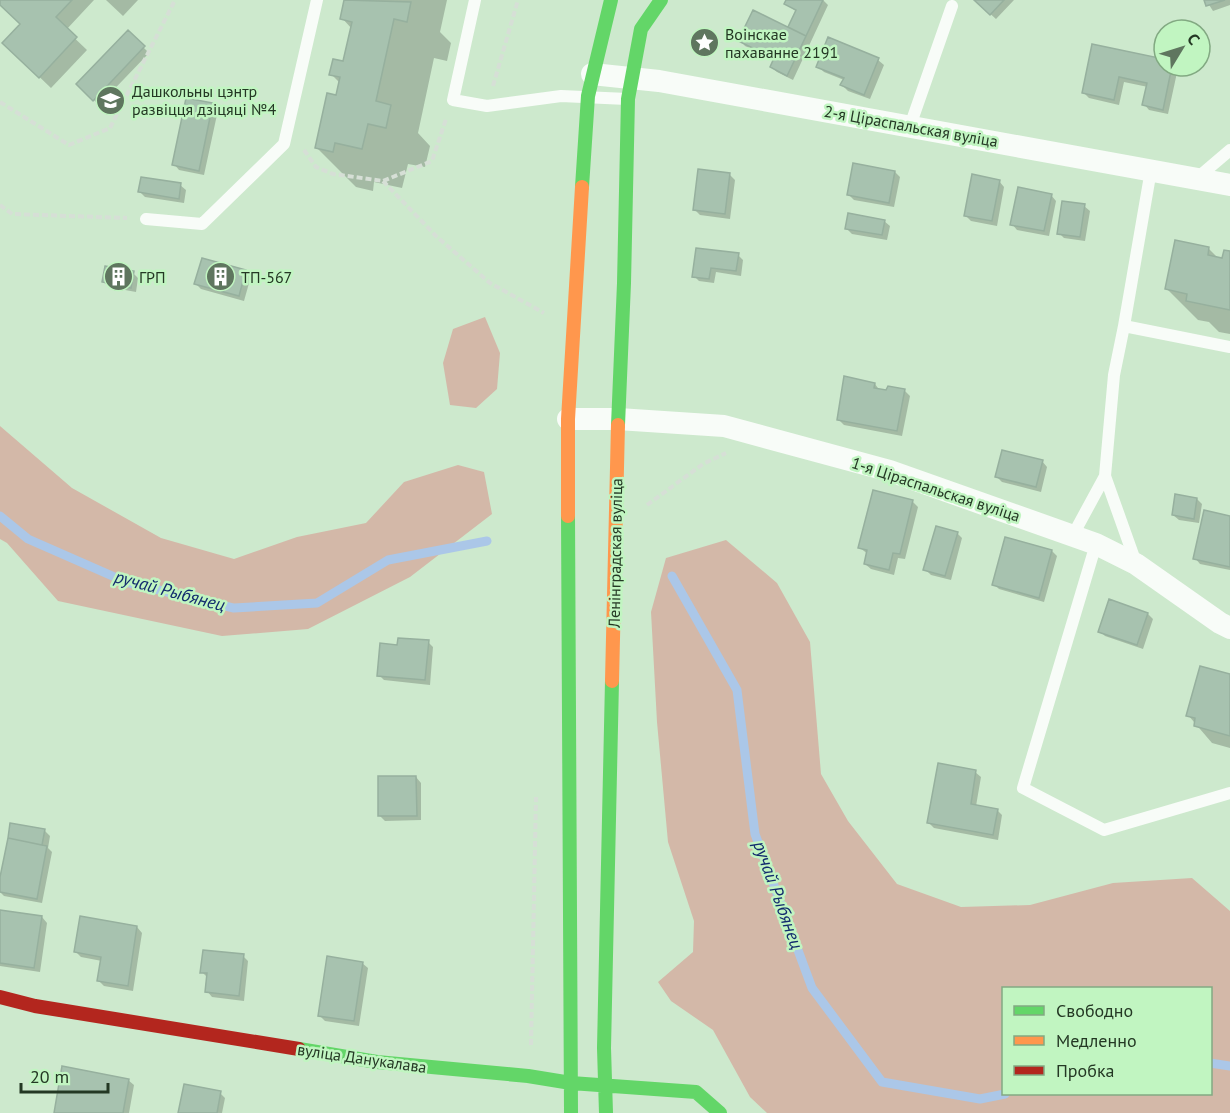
<svg xmlns="http://www.w3.org/2000/svg" width="1230" height="1113" font-family="'PT Sans',sans-serif">
	<rect width="100%" height="100%" fill="#cde9cd"/>
	<path fill="#d3b8a8" fill-rule="evenodd" d="M485,317L500,353L497,389L476,408L450,405L443,363L453,329Z
		M0,426L72,488L161,538L234,559L297,537L366,523L404,482L458,465L484,472L492,514L410,577L308,629L222,636L58,601L7,543L0,539Z
		M726,540L777,583L810,642L821,774L848,821L897,884L961,907L1030,905L1113,883L1192,878L1230,911V1113H767L750,1097L713,1030L671,1001L658,982L693,952L694,921L668,842L657,722L651,612L666,558ZM1210,988V1094H1004V988Z"/>
	<path fill="#0003" d="M0,0H94L66,30L87,50L51,88L4,43L22,24L0,3Z
		M106,0H138L123,16Z
		M346,0H447L440,32L451,43L447,61L434,58L418,133L430,146L425,167L408,164L402,188L374,182L373,191L356,187L316,147L337,97L340,83L331,74L344,63L352,29L342,18Z
		M787,0H823L828,5L793,80L777,72L771,67L775,60L745,46L740,40L789,29L797,12L786,4Z
		M975,0H1014L996,19Z
		M1206,0H1230V5L1213,11Z
		M128,32L149,53L99,105L78,84Z
		M829,39L878,60L884,65L870,99L848,91L842,85L844,80L824,72L818,66Z
		M1094,46L1164,61V66H1176L1178,68L1168,114L1149,110L1144,104L1148,87L1124,82L1119,105L1089,98L1084,93Z
		M212,104L218,110L204,175L179,170L174,164Z
		M895,172L900,177L894,207L854,200L848,194Z
		M730,175L735,180L730,219L700,215L695,210Z
		M999,181L1004,187L997,226L971,221L966,216Z
		M180,185L186,190L184,203L145,197L140,192Z
		M1051,195L1056,201L1049,236L1017,230L1012,224Z
		M1084,206L1090,211L1085,241L1064,238L1059,233Z
		M884,221L890,226L887,240L852,234L847,229Z
		M1208,248L1219,259L1223,260L1230,253V334L1219,332L1209,322L1198,320L1167,289Z
		M738,255L743,260L741,276L716,272L714,283L699,281L694,276Z
		M245,271L251,276L244,301L201,289L196,284Z
		M133,273L138,278L136,292L109,287L103,281Z
		M875,384L880,391L904,390L910,396L902,436L844,425L839,420Z
		M1042,461L1047,467L1041,492L1002,482L997,477Z
		M1197,499L1202,504L1199,523L1179,520L1173,515Z
		M912,501L918,507L905,559L898,558L894,575L871,569L865,564L868,554L860,548Z
		M1230,517V570L1200,564L1195,558Z
		M957,533L962,538L951,580L931,575L925,569Z
		M1052,551L1057,556L1044,602L999,589L994,584Z
		M1148,614L1153,619L1143,649L1105,636L1100,631Z
		M428,642L433,647L430,685L384,680L379,675Z
		M1230,676V748L1212,743L1188,715Z
		M975,772L981,777L976,806L997,810L1002,815L998,840L934,828L929,823Z
		M416,777L421,783V820L385,821L380,816Z
		M45,831L50,836L48,848L52,852L42,903L4,896L0,892V885Z
		M0,911L42,917L47,923L40,972L0,966Z
		M137,927L142,933L133,991L104,986L99,981L102,961L81,957L76,952Z
		M243,956L248,961L244,1001L212,997L207,991L208,978L202,972Z
		M362,963L368,968L359,1026L325,1021L319,1015Z
		M128,1080L134,1085L129,1113H55Z
		M220,1093L225,1098L222,1113H180Z"/>
	<g fill="none" stroke-linecap="round" stroke-linejoin="round">
		<path stroke="#abc7e8" stroke-width="9" d="M0,516L28,539L126,582L234,608L317,603L388,560L487,541
			M672,576L737,690L755,834L812,988L882,1082L980,1099L1005,1094
			M1210,1063L1230,1066"/>
	</g>
	<path fill="#a7c2af" stroke="#96b09e" stroke-width="1.5" d="M0,0H72L56,17L77,37L39,78L2,43L20,24L0,5Z
		M344,0L411,2L407,22L394,19L376,101L391,105L386,128L368,124L362,149L335,143L333,152L315,148L327,93L336,95L340,77L329,75L333,59L343,61L352,22L340,19Z
		M786,0H823L806,36L788,27L796,10L784,4Z
		M974,0H1004L990,15Z
		M1204,0H1225L1206,6Z
		M753,10L806,36L787,76L770,67L774,58L738,41Z
		M128,30L145,46L93,101L76,84Z
		M828,37L879,58L864,95L840,85L844,78L816,67Z
		M1092,44L1164,59V66H1172L1163,110L1142,105L1147,83L1119,77L1114,100L1082,93Z
		M186,98L213,103L199,171L172,165Z
		M853,163L895,171L889,203L847,195Z
		M698,169L730,173L725,214L693,210Z
		M972,174L1000,180L992,221L964,216Z
		M141,177L181,183L179,199L138,192Z
		M1018,187L1052,194L1044,231L1010,225Z
		M1062,201L1085,204L1080,237L1057,234Z
		M848,213L885,220L882,235L845,229Z
		M1175,240L1209,247L1208,255L1222,258L1224,250L1230,251V310L1186,301L1187,294L1165,289Z
		M696,248L739,253L736,271L711,268L709,279L692,277Z
		M202,258L246,270L239,296L194,284Z
		M105,266L134,271L131,288L102,282Z
		M844,376L875,383L874,388L886,390L888,386L905,389L897,431L837,420Z
		M1002,450L1043,460L1036,487L995,477Z
		M873,490L913,500L900,554L893,553L889,570L864,564L867,550L858,548Z
		M1175,494L1197,498L1194,519L1172,515Z
		M1204,510L1230,516V567L1193,559Z
		M936,526L958,532L945,576L923,570Z
		M1005,537L1052,550L1039,598L992,585Z
		M1109,599L1148,613L1137,645L1098,632Z
		M398,638L429,640L425,680L377,676L380,643L397,645Z
		M1200,666L1230,674V736L1194,726L1195,718L1186,716Z
		M938,763L976,770L971,804L998,809L993,835L927,823Z
		M378,776H416L417,816H378Z
		M10,823L45,829L42,845L8,838Z
		M8,838L47,846L37,899L0,892V877Z
		M0,910L42,916L34,968L0,963Z
		M80,916L137,926L128,986L97,981L101,957L74,952Z
		M203,950L244,954L239,996L205,992L207,973H200Z
		M327,956L363,962L354,1021L318,1016Z
		M62,1066L129,1079L123,1113H54Z
		M184,1084L221,1091L217,1113H178Z"/>
	<g fill="none" stroke-linecap="round" stroke-linejoin="round">
		<path stroke="#d6dfd6" stroke-width="4" stroke-dasharray="6 3" stroke-linecap="butt" d="M493,86L518,0
			M0,102L69,145L110,128L175,0
			M304,150L316,167L333,174L383,181L432,161L446,119
			M383,181L436,236L490,283L544,313
			M0,205L12,214L127,218
			M647,505L703,464L726,453
			M531,1045L536,797"/>
		<path stroke="#f8fcf8" stroke-width="12" d="M475,0L453,100L487,106L561,96L627,99
			M910,126L952,6
			M1151,170L1124,326L1230,347
			M1196,179L1230,150
			M146,219L202,224L284,144L317,0
			M1124,326L1114,375L1105,476L1136,563
			M1073,535L1105,476
			M1096,544L1023,788L1104,830L1230,793"/>
		<path stroke="#f8fcf8" stroke-width="22" d="M592,74L659,81L1230,185
			M568,419H618L724,426L890,471L1096,544L1136,564L1220,623L1230,628"/>
		<path stroke="#63d668" stroke-width="14" d="M582,187L588,96L611,0
			M618,425L624,283L628,99L641,29L661,0
			M568,516L571,1113
			M299,1049L377,1062L528,1076L571,1083L696,1092L720,1113
			M606,1113L604,1048L612,681"/>
		<path stroke="#ff974d" stroke-width="14" d="M568,516V419L582,187
			M612,681L618,425"/>
		<path stroke="#b3261e" stroke-width="14" d="M0,997L35,1006L299,1049"/>
	</g>
	<defs>
		<symbol id="sight-disc" viewBox="-11 -11 22 22"><circle r="9.5" fill="#5f765f" stroke="#c1f5c1"/><path d="M0-6L1.8-2.2L6-1.7L2.9 1.2L3.7 5.4L0 3.3L-3.7 5.4L-2.9 1.2L-6-1.7L-1.8-2.2Z" fill="#fff"/></symbol>
		<symbol id="school-disc" viewBox="-11 -11 22 22"><circle r="9.5" fill="#5f765f" stroke="#c1f5c1"/><path d="M0-5L7-2L0 1L-7-2ZM-4 1L0 2.5L4 1V4Q0 6-4 4Z" fill="#fff"/></symbol>
		<symbol id="building-disc" viewBox="-11 -11 22 22"><circle r="9.5" fill="#5f765f" stroke="#c1f5c1"/><path d="M-4-6H4V6H1V3H-1V6H-4ZM-2.5-4.3h1.7v1.8h-1.7ZM.8-4.3h1.7v1.8H.8ZM-2.5-1h1.7V.8h-1.7ZM.8-1h1.7V.8H.8Z" fill="#fff"/></symbol>
	</defs>
	<g fill-rule="evenodd">
		<use href="#sight-disc" x="688" y="26" width="33" height="33"/>
		<use href="#school-disc" x="94" y="84" width="33" height="33"/>
		<use href="#building-disc" x="102" y="260" width="33" height="33"/>
		<use href="#building-disc" x="204" y="260" width="33" height="33"/>
	</g>
	<g text-anchor="middle" stroke-width="5" stroke-linejoin="round" paint-order="stroke">
		<g font-size="16" fill="#243824" stroke="#c1f5c1" text-anchor="start">
			<text x="725" y="40">Воінскае<tspan x="725" dy="18">пахаванне 2191</tspan></text>
			<text x="132" y="97">Дашкольны цэнтр<tspan x="132" dy="18">развіцця дзіцяці №4</tspan></text>
			<text x="139" y="283">ГРП</text>
			<text x="241" y="283">ТП-567</text>
		</g>
		<g font-size="16" fill="#243824" stroke="#c1f5c1">
			<text transform="translate(911 126) rotate(10)" y="6">2-я Ціраспальская вуліца</text>
			<text transform="translate(936 489) rotate(18)" y="6">1-я Ціраспальская вуліца</text>
			<text transform="translate(615 553) rotate(-89)" y="6">Ленінградская вуліца</text>
			<text transform="translate(362 1058) rotate(8)" y="6">вуліца Данукалава</text>
		</g>
		<g font-size="18" font-style="italic" fill="#122b6d" stroke="#c1f5c1">
			<text transform="translate(170 591) rotate(15)" y="6">ручай Рыбянец</text>
			<text transform="translate(778 895) rotate(70)" y="6">ручай Рыбянец</text>
		</g>
	</g>
	<rect x="1002" y="987" width="210" height="108" fill="#c1f5c1" stroke="#82a982" stroke-width="1.5"/>
	<rect x="1014" y="1006" width="30" height="9" fill="#63d668" stroke="#82a982" stroke-width="1.5"/>
	<text x="1056" y="1017" font-size="18" fill="#243824">Свободно</text>
	<rect x="1014" y="1036" width="30" height="9" fill="#ff974d" stroke="#82a982" stroke-width="1.5"/>
	<text x="1056" y="1047" font-size="18" fill="#243824">Медленно</text>
	<rect x="1014" y="1066" width="30" height="9" fill="#b3261e" stroke="#82a982" stroke-width="1.5"/>
	<text x="1056" y="1077" font-size="18" fill="#243824">Пробка</text>
	<g transform="translate(1182 48) rotate(52)"><circle r="28" fill="#c1f5c1" stroke="#82a982" stroke-width="1.5"/>
	<path d="M0-4.5L10 22L0 15L-10 22Z" fill="#5f765f"/>
	<text y="-9" font-size="16" font-weight="bold" text-anchor="middle" fill="#243824">С</text>
	</g>
	<path d="M21 1083v9h87v-9" fill="none" stroke="#243824" stroke-width="3"/>
	<text x="30" y="1083" font-size="18" fill="#243824" stroke="#c1f5c1" stroke-width="4.5" paint-order="stroke">20 m</text>
</svg>
